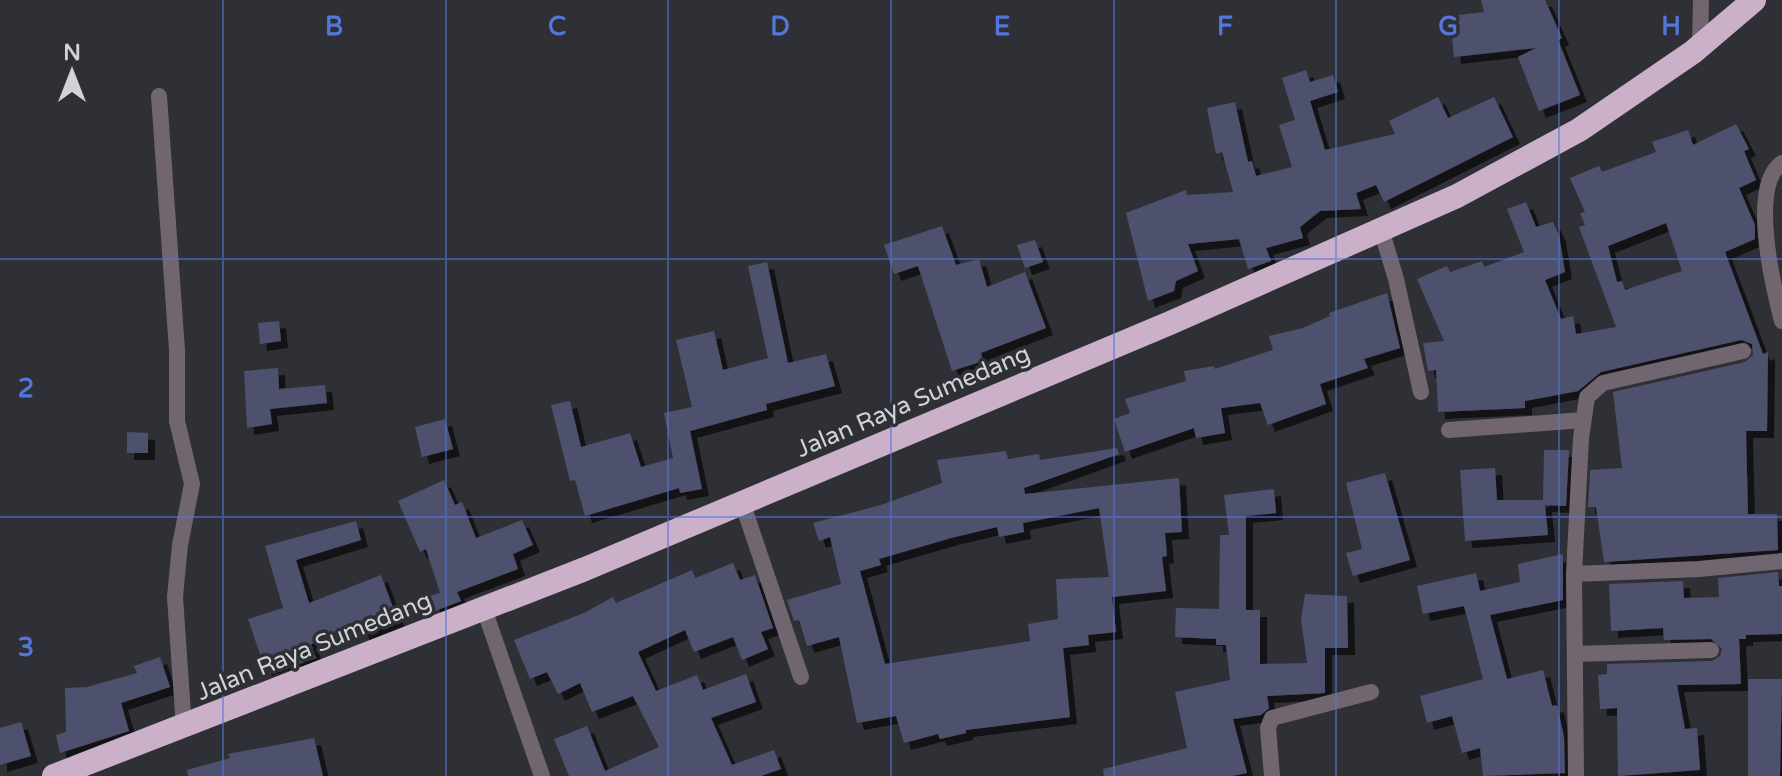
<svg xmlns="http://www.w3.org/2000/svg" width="1782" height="776" font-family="'Varela Round',sans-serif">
	<defs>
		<filter id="shadow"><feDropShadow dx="7" dy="7" stdDeviation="0" flood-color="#0009"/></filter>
	</defs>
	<rect width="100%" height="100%" fill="#2f2f36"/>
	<path fill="#4e516d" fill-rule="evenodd" filter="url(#shadow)" d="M1481,0H1545L1562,38L1558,40L1580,95L1539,111L1518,57L1536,48L1454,57L1450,16L1484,12Z
		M1306,70L1310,82L1333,75L1338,92L1310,101L1325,150L1395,134L1389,121L1438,97L1448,118L1494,97L1513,137L1384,202L1376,185L1356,193L1361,209L1320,211L1300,227L1303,238L1266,248L1271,261L1248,269L1239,239L1188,244L1198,271L1176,281L1174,291L1148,301L1126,213L1186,190L1187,195L1233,192L1222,152L1216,154L1207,108L1235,102L1248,162L1252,161L1256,176L1292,167L1279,125L1295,120L1282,78Z
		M1736,124L1749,149L1744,151L1756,180L1739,188L1755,225V239L1725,252L1763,354L1768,352L1767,431H1746L1748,514H1777L1778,550L1604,562L1596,507H1588L1590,470L1622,468L1613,392L1745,362L1753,355L1752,344L1741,340L1601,372L1578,391L1525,401V408L1438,412L1436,370L1428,371L1423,343L1444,341L1417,279L1447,266L1450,272L1482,261L1484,267L1524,252L1507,209L1526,202L1536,227L1553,222L1559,235L1565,272L1545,280L1561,319L1573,316L1576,334L1616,327L1579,227L1585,225L1580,213L1585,212L1570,178L1599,166L1602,172L1656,152L1652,142L1688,130L1693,145ZM1666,223L1682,271L1625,290L1622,281L1617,282L1608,246Z
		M942,226L956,265L979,259L987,287L1025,272L1046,328L981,353L983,361L952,371L918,266L894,274L884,245Z
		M1035,240L1043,262L1025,268L1017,245Z
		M767,262L788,363L826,354L835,386L766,404L767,410L690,431L702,489L680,493L679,488L585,516L575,480L570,481L551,405L570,401L581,447L630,433L641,467L673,458L664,413L692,407L676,340L714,331L723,370L768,358L748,266Z
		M1387,293L1400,348L1364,359L1368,368L1320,384L1326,404L1268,425L1260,403L1221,408L1225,433L1196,438L1194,428L1125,452L1114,419L1130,413L1125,399L1186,381L1184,371L1214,366L1215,369L1273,350L1269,336L1303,328L1330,316L1329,313Z
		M279,321L281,341L260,344L258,323Z
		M278,368L279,389L325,385L327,403L270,409L272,424L247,428L244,371Z
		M445,419L453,449L422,457L415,427Z
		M127,432L148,433V453H127Z
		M1117,448L1119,454L1024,488L1025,494L1179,478L1182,532L1165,533L1167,556L1162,557L1166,591L1112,597L1116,632L1088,635L1089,645L1063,648L1070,717L966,730V733L940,739L938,734L904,743L896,716L857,723L839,637L807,646L799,620L794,621L787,600L841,584L830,537L819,541L813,523L881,505L942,483L937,460L1006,451L1008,459L1039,454L1040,460ZM1099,508L1109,577L1056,579L1058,619L1028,624L1030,641L885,664L860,571L881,565L879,559L951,538L997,527L999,537L1024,532L1023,523Z
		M1544,450H1569L1566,506L1545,505L1548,535L1465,541L1460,470L1495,468L1497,500H1543Z
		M1385,473L1410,560L1353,576L1346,553L1362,549L1346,483Z
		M444,480L455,505L462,502L476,538L522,520L533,545L513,554L518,569L457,592L461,601L435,611L430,596L440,593L426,549L420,552L398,501Z
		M1274,489L1276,513L1246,516V610H1260V664L1307,663L1301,619L1305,594L1347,596L1348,648H1325V693L1267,696L1269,708L1261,715L1233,719L1247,773L1232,776H1104L1103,769L1187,748L1175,692L1230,680L1226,645H1216V639L1175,637L1176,608L1219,609L1220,535H1229L1224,495Z
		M356,521L361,540L296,560L309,603L381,575L398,621L363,634L360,626L311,644L316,658L296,665L294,659L265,669L248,619L283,608L265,546Z
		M1563,554V600L1490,615L1507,679L1543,670L1552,706L1557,705L1564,737L1565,773L1483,776L1480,748L1462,753L1452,716L1427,723L1420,696L1483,679L1464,606L1423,614L1417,586L1476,573L1480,591L1520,582L1518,564Z
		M733,563L740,580L755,575L773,628L761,632L768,649L742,660L733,637L694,652L685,630L638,652L656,691L697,675L703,690L746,674L756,702L711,718L732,765L774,750L781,769L761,776H569L554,739L587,726L605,771L659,747L633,696L592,712L580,683L558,694L547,672L530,679L514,640L584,613L613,597L616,603L692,570L695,578Z
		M1778,572L1779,586H1782V634L1746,635V639H1739L1741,684L1677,685L1685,729L1697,728L1700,770L1618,776L1617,708L1600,709L1598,675L1607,674V664L1712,661L1720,656L1722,649L1711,639L1664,640L1663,628L1611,631L1609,584L1683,581L1684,598L1719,597L1718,578Z
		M160,657L170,687L121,703L129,731L60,753L56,735L66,732L65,688L87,687L137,673L134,666Z
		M1748,679H1782L1780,776H1748Z
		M21,722L31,756L0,765V728Z
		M314,738L323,776H188L187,770L230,758L228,754Z"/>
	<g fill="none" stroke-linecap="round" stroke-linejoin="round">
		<path stroke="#716670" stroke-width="16" d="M1700,45L1701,0
			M159,96L177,350V421L192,484L180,545L175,597L184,728
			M1782,163C1749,185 1773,286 1782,321
			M1381,229L1396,279L1421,392
			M1449,430L1583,420
			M742,502L801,677
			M1574,574L1699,569L1782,561
			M484,609L542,776
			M1575,654L1711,650
			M1272,776L1268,728L1272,718L1371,692
			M1576,776L1574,574L1581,438L1587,397L1603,383L1743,351"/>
		<path stroke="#cbb0c9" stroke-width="24" d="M54,776L585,569L1170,323L1457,196L1579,130L1693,52L1754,0"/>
	</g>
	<path fill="none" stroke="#5376d8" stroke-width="2" stroke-opacity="0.55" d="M223,0V776M446,0V776M668,0V776M891,0V776M1114,0V776M1336,0V776M1559,0V776M0,259H1782M0,517H1782"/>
	<g text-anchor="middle" stroke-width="7" stroke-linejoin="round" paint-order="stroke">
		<g font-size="24" fill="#d2d3d7" stroke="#2f2f36">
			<text transform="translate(913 401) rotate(-23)" y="8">Jalan Raya Sumedang</text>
			<text transform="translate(314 646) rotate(-22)" y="8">Jalan Raya Sumedang</text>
		</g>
	</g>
	<g font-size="26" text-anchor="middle" font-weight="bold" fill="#5376d8" stroke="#2f2f36" stroke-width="7" stroke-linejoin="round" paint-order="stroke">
		<text x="334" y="35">B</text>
		<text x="557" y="35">C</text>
		<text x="780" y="35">D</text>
		<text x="1002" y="35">E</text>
		<text x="1225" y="35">F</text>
		<text x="1448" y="35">G</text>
		<text x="1671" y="35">H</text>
		<text x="26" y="397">2</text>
		<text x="26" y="656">3</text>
	</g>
	<g transform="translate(72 72)" stroke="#2f2f36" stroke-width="6" paint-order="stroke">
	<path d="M0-6L14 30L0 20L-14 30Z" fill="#d2d3d7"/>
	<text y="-12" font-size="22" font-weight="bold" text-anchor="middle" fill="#d2d3d7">N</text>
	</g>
</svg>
